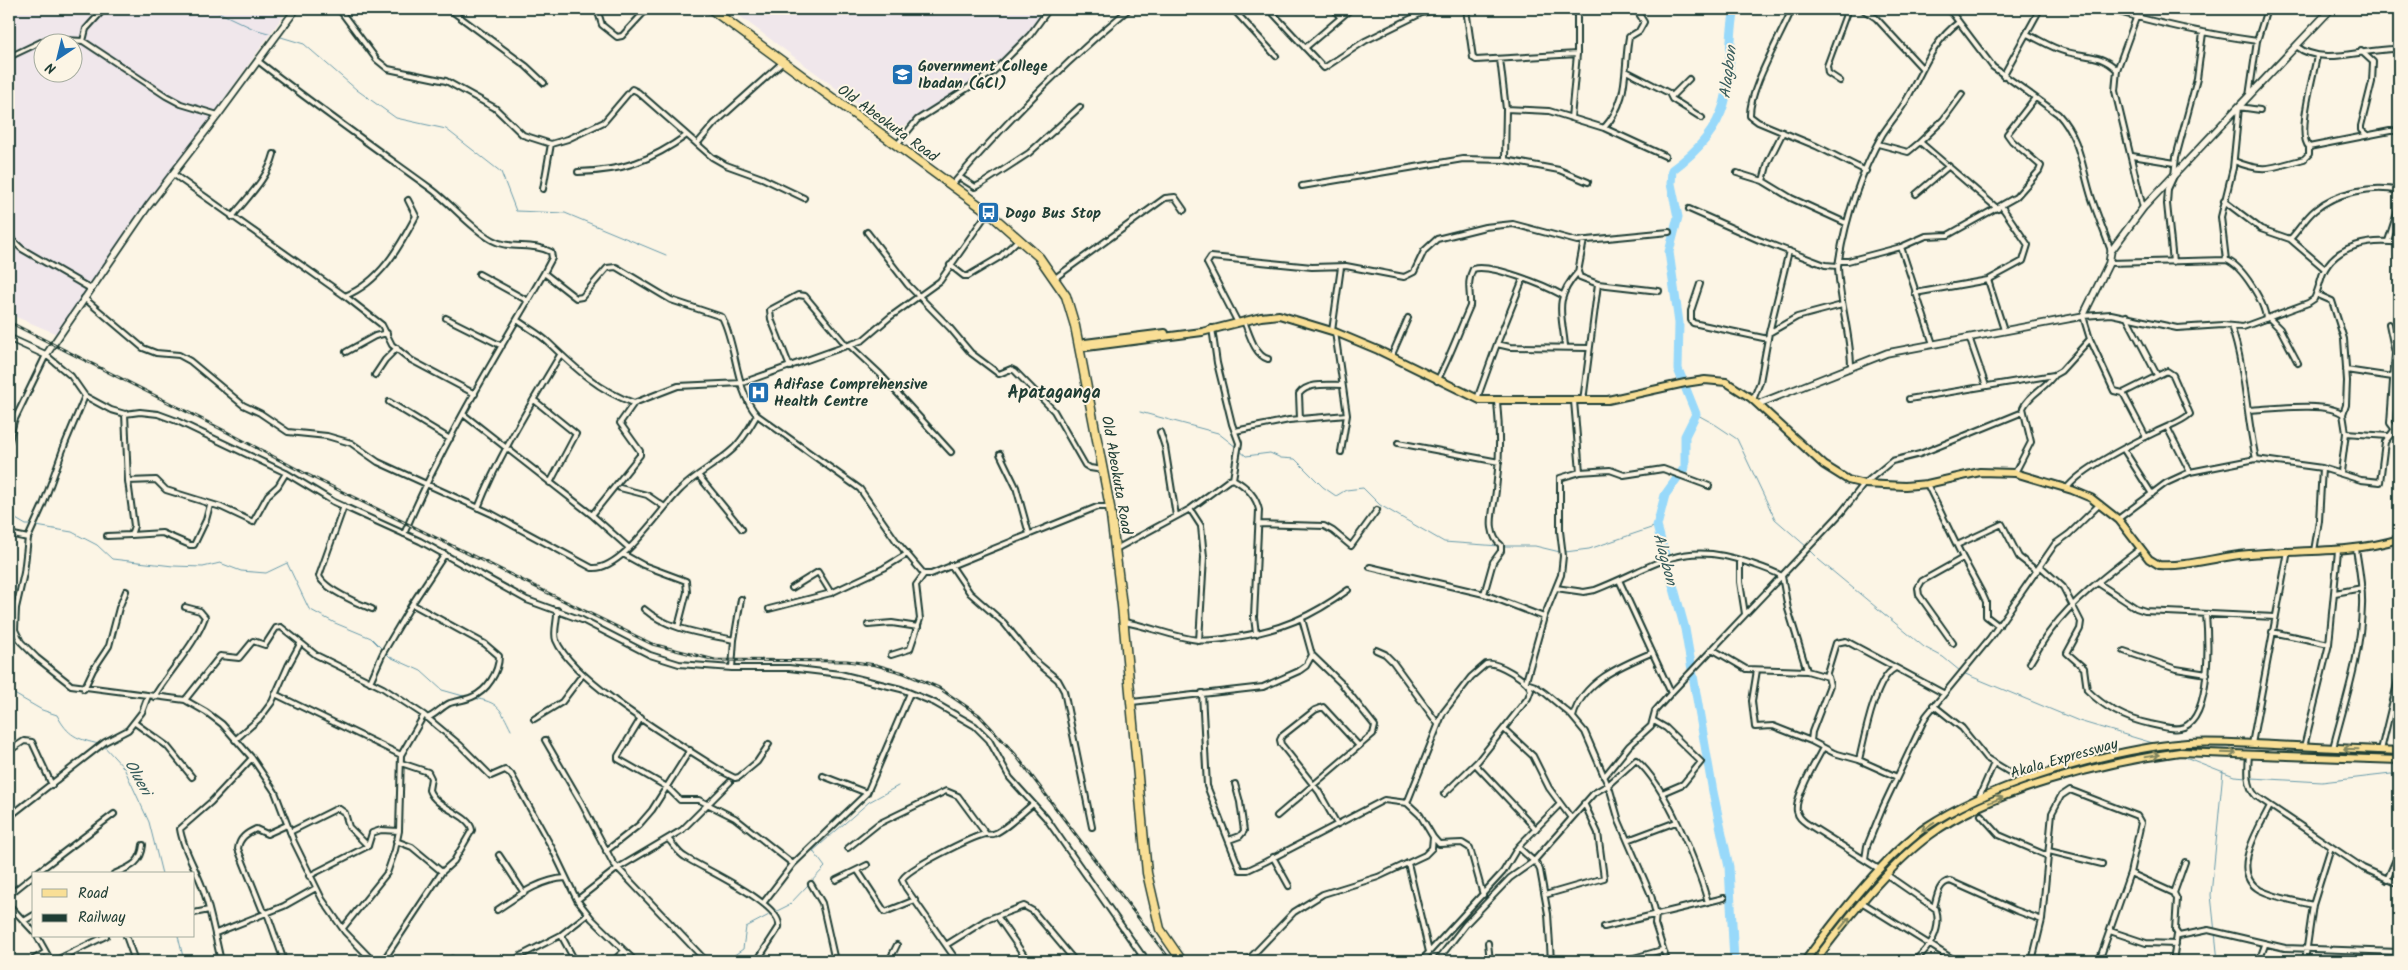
<svg xmlns="http://www.w3.org/2000/svg" width="2408" height="970" font-family="Kalam,sans-serif">
	<rect width="100%" height="100%" fill="#fcf5e5"/>
	<filter id="ink" filterUnits="userSpaceOnUse"><feTurbulence type="fractalNoise" baseFrequency=".02" numOctaves="2"/><feDisplacementMap in="SourceGraphic" scale="10" xChannelSelector="R" yChannelSelector="G"/><feConvolveMatrix kernelMatrix="1 2 1 2 8 2 1 2 1" color-interpolation-filters="sRGB"/></filter>
	<g filter="url(#ink)">
		<path fill="#f0e7eb" fill-rule="evenodd" d="M9,9H288L57,334L9,314ZM42,42H72V72H42Z
			M730,9H1046L1017,48L995,67L974,83L895,132Z"/>
		<g fill="none" stroke-linecap="round" stroke-linejoin="round">
			<path stroke="#689bab" stroke-width="1" d="M212,9L254,29L272,34
				M281,37L304,44L357,90L396,118L446,129L501,172L516,211L565,213L666,255
				M1140,412L1218,433L1236,447
				M1696,414L1716,425L1737,439L1775,519L1807,547
				M1239,450L1246,456L1270,453L1281,458L1295,459L1323,487L1336,496L1346,490L1363,488L1380,505L1444,542L1499,546
				M9,515L26,525H32
				M36,526L72,532L97,545L112,559L173,566L203,567L220,563L241,571L266,573L287,563L309,609L335,623L371,638L390,657L421,671L442,690L467,697
				M1503,546H1535L1560,552
				M1809,550L1819,560L1924,647L1943,657L1960,671
				M1565,552L1589,549L1657,526
				M1963,673L2079,721L2156,744
				M9,691L42,710L57,715C68,736 77,739 99,744
				M473,698C499,702 500,708 511,730
				M103,745L124,768L149,822L162,874
				M2180,755L2234,776L2247,777
				M2251,778L2322,782L2391,774L2399,776
				M775,912L789,905L825,867L813,851L869,802L898,786
				M178,936L184,961
				M726,961L743,949L746,927L771,914
				M2218,961L2211,895L2223,771"/>
			<path stroke="#98d9fa" stroke-width="9" d="M1734,961L1729,867L1713,792L1685,629L1657,526L1665,495L1685,467V436L1696,414L1678,369L1679,323L1669,252L1678,217L1671,184L1672,170C1694,154 1716,131 1724,104C1732,77 1728,39 1735,9"/>
			<defs>
				<path id="street" d="M339,9L377,60L388,69L446,81L495,108L523,135L551,144L568,139L604,122L632,89L638,92L712,157L726,165L762,178L804,198
					M449,9L526,66L544,83
					M597,9L602,25L617,37L622,36L647,9
					M1233,9L1276,56
					M1269,9L1324,68L1365,41L1422,13L1440,9
					M1334,9L1340,17
					M1466,9L1473,58L1476,60L1577,54
					M1792,9C1781,36 1749,89 1750,116L1758,122L1816,146L1866,171
					M1862,9L1876,18L1922,68
					M1949,9L1993,67L2058,114C2081,139 2082,169 2092,199C2098,217 2105,234 2111,251
					M2109,9C2158,24 2207,34 2257,41
					M2136,18L2117,70L2115,91L2143,208
					M2027,34C2040,40 2053,49 2067,52C2086,57 2102,54 2117,70
					M83,41L86,29L104,9
					M2296,46C2324,68 2365,47 2399,49
					M1305,48L1351,9
					M2361,51L2373,62L2372,82L2361,126V130L2367,135
					M9,57L47,39L83,41L166,96L181,104L218,115
					M1500,59L1506,109L1505,160
					M258,61C314,105 372,146 430,188C452,204 469,227 492,240C510,250 532,242 551,252L552,258L544,273C495,358 442,443 404,534
					M1626,71L1669,93L1672,99L1702,118
					M2003,76L2040,9
					M1840,81L1828,73L1827,66L1848,9
					M1672,96L1689,79
					M2249,96L2257,41L2267,9
					M1506,109L1549,111L1604,128C1630,99 1623,71 1629,37L1639,31L1644,22L1636,9
					M2260,110L2239,107L2233,168L2221,217L2226,260C2242,265 2265,303 2266,319
					M1571,118L1577,54V9
					M1604,128L1665,156
					M1920,142L1943,120L1962,94
					M697,144L714,124L783,62
					M1878,144L1908,152L1920,142L1998,209
					M896,146L917,120L993,72L1030,35L1049,9
					M2309,147L2390,131H2399
					M2132,156L2175,163
					M2234,161C2265,174 2273,167 2304,159L2309,154V147C2296,135 2314,74 2317,56
					M578,172C622,171 651,161 687,135
					M1737,173L1763,181L1791,198L1846,223
					M173,174L345,296L382,325L392,345L411,360L475,394
					M959,177L975,187L983,183L1029,153L1080,107
					M1763,181L1768,162L1783,132
					M952,185C1006,122 1066,61 1129,9
					M1302,186L1463,159L1505,160L1538,166L1559,170L1588,182
					M543,189L551,144
					M1916,194L1949,166
					M2224,201L2261,229L2290,239
					M1689,209L1759,240L1825,265L1838,266C1845,220 1859,176 1882,135C1890,122 1901,111 1908,97C1923,70 1933,41 1959,22
					M232,217C247,198 268,178 274,154
					M867,232L908,285L950,328L971,353L999,374L1011,369L1015,371L1054,411L1085,465L1090,468L1103,470
					M9,237L22,249L91,289
					M2388,241L2399,207
					M1901,247L1933,344
					M1839,261H1848L1901,247L1926,236L1948,235L2016,197L2039,171L2041,166L2012,141L2007,134L2035,98
					M2173,262L2167,204L2168,189L2174,176L2176,157L2197,79L2203,33
					M2109,263L2226,260
					M950,265L964,276H968L1000,257L1019,239
					M1838,266C1839,300 1850,331 1851,365
					M2325,269L2290,239C2299,230 2305,218 2315,210C2336,192 2373,185 2399,191
					M1578,272L1584,240
					M544,273L576,298L582,297L607,268L616,267L671,300L722,317C737,346 735,390 757,415L860,489L897,542L924,574H931L1097,507H1110
					M479,274L528,301
					M1055,278L1165,198L1175,197L1184,210
					M1988,280L2004,330
					M1700,284L1691,311V320L1693,323L1768,339
					M1915,293L1988,280L2023,261L2028,245L2002,207
					M2316,294L2332,301L2344,339L2347,381L2346,405L2343,414L2346,433L2341,472
					M345,296C380,282 399,248 416,216L408,200
					M84,298L143,348L156,353L179,355L190,361L243,405L260,413L288,432L327,436L351,443L378,462L492,514L592,568C622,571 660,509 681,489C696,474 717,464 733,449C743,440 750,427 757,415
					M2126,316L2157,375
					M446,318L502,346
					M2269,318L2280,329L2298,363
					M517,320C528,328 540,334 549,343C575,368 599,391 634,403L678,386L742,383L863,340L890,317L940,281L988,212
					M1244,321C1249,333 1255,356 1268,359
					M1238,323L1207,263L1211,257L1312,267L1346,266L1404,277L1414,272L1424,251L1437,239L1485,227L1513,224L1577,241L1669,232
					M2389,324L2395,353L2390,423L2393,427L2399,429
					M2231,326C2246,369 2246,415 2256,459
					M1212,328L1217,363L1232,424L1239,443L1233,479
					M1332,331L1341,267
					M1335,332L1347,415L1341,452
					M1769,333L1797,317L1842,305
					M1969,337L1986,386
					M1497,344L1523,279
					M849,345L880,374L951,452
					M1565,346C1562,313 1553,300 1578,272L1580,277L1598,284
					M346,352L375,336L387,333
					M1391,357L1408,318
					M790,367L771,319L770,310L798,295L805,296L846,345
					M2346,370L2399,378
					M375,375L385,360L397,348
					M1437,381C1450,357 1459,331 1470,306C1471,294 1466,282 1473,269C1490,263 1546,286 1562,295
					M2123,393L2146,437
					M85,396L65,444L43,505L28,538L24,573L16,608L15,630L21,642L37,658L71,685L185,700L206,712L222,724L252,758L275,792L294,842L322,899L345,932L373,961
					M1477,399L1497,344L1510,347L1589,348
					M1909,399L2054,375L2061,371L2090,339
					M534,400L576,434L550,483
					M1753,400L1760,382L1769,333L1789,251
					M1574,401L1580,472
					M1583,401L1598,284L1659,291
					M389,402L450,439
					M2249,410C2271,409 2326,401 2343,414
					M463,414L592,515L629,548
					M1300,419L1299,394C1307,382 1329,385 1342,385
					M2167,427L2190,472
					M1235,431L1289,420L1347,415
					M1160,432L1165,447L1176,516
					M2346,433L2388,436
					M9,441L14,421L46,355L71,376L85,396L111,410L125,414L140,412L158,414L177,421L286,473L334,502L420,541L527,600L582,620L650,655L679,664L732,668H789L840,674L901,689L935,703L975,726L989,740L1010,778L1046,818L1146,961
					M1398,443L1499,462
					M2124,450L2152,494
					M1000,454L1016,487L1029,534
					M2015,473L2031,442L2023,408C2029,394 2046,388 2054,375
					M698,475L742,529
					M1233,479C1246,486 1256,496 1259,510L1254,617L1256,634
					M128,481L156,480L166,490L221,507L253,522L268,495L278,486L286,473
					M1927,484L1963,558L1982,593L1986,602V616L1999,626
					M620,488L647,495L663,506
					M2067,488C2082,468 2131,444 2156,432C2167,426 2180,423 2190,414L2173,375L2167,371L2123,393L2114,391L2090,339L2083,316L2111,314L2177,328L2223,325L2243,327L2308,303L2314,299C2318,291 2320,281 2323,273C2336,244 2372,239 2399,243
					M344,506L319,576C324,589 359,604 372,609
					M478,508C499,455 531,404 560,355
					M1190,509L1201,526L1204,557L1199,641
					M592,515L640,455V451L620,423L634,403
					M2118,519L2166,483L2190,472L2256,459L2322,468L2361,480L2380,482L2385,442L2395,429
					M1258,524L1324,526L1333,531L1351,546L1377,510
					M9,534L28,538
					M131,535L162,533L190,545H194L206,520L210,505
					M107,536L131,535L134,526L128,481L125,414
					M1957,545L2002,524L2019,557L2037,571
					M1116,549L1190,509L1229,480L1233,479
					M2314,551L2319,521L2322,468
					M623,554L643,565L686,581L687,592L678,627
					M1740,560V582L1745,614
					M951,565L970,593L1004,623L1034,660L1058,680L1064,691L1092,827
					M2040,566L2063,587L2081,622L2080,629L2067,653L2084,668L2087,690C2104,707 2127,719 2150,724C2161,726 2174,731 2184,727C2212,715 2208,638 2206,614
					M1370,567L1484,594L1544,617
					M1619,580L1671,693
					M2098,583L2136,608L2145,611L2275,617
					M792,588L818,572L831,593
					M1556,588L1584,592L1595,590C1655,567 1681,538 1749,563C1761,567 1771,570 1782,576L1788,609L1807,671
					M2335,593L2362,588
					M1484,594L1493,562L1501,551V545C1495,541 1493,535 1492,528C1490,516 1495,503 1496,490C1500,460 1500,431 1497,401
					M644,609C668,630 705,634 734,640L741,599
					M769,609L831,593L884,568L907,554
					M557,610C558,620 553,631 556,640C573,682 683,746 723,772L735,778L739,777L757,762L769,744
					M1124,622C1149,626 1172,637 1198,640C1210,642 1224,639 1236,637C1281,630 1311,617 1348,590
					M868,625L892,623L918,627
					M2272,632L2329,644
					M1953,643L1919,595L1918,588L1922,581L1963,558
					M1712,649L1746,669L1807,671L1828,677L1830,685L1812,732L1811,741
					M1376,650L1385,654L1393,662L1438,724
					M2124,651L2176,669L2207,674
					M891,655L910,649L920,619L916,585L924,574
					M2030,663C2037,652 2043,640 2051,630C2075,598 2110,572 2141,548
					M732,668L734,640
					M1757,670L1752,701L1755,727L1773,726L1811,741L1834,753L1859,760L1897,777
					M1826,676L1836,643L1846,641L1943,693
					M1526,681L1544,617L1561,575L1563,556L1560,531V478L1580,472L1610,470L1624,475L1663,469L1709,486
					M370,682L383,653L412,604
					M1529,684L1535,686L1545,693L1570,714L1585,732L1610,790L1619,821L1651,895L1656,914L1655,924L1667,961
					M84,689L93,670L109,646L119,608L126,591
					M1202,693L1207,786L1240,870H1248L1265,862L1384,800L1407,803L1420,815L1433,837L1432,848L1425,855L1378,877L1323,894L1294,912L1247,961
					M275,694L401,755
					M154,697C170,669 194,647 205,617L200,611L185,607
					M185,700L220,656L239,658L253,641L265,645L276,628L281,627L316,655L383,688L424,715L460,745L491,776L505,770L511,774L552,848L577,900L592,919L635,961
					M1132,702L1263,687L1299,671L1306,666L1312,655L1302,619
					M1933,705L1962,728L1986,758L2011,773
					M1573,717C1582,682 1620,666 1651,653
					M427,718C436,715 441,707 450,703C457,701 465,700 472,697C487,691 499,672 499,656L485,644L412,604L445,554
					M641,718L618,756V759L667,787L680,800H699L735,818L793,864
					M534,719L562,702L583,674
					M1654,721L1666,728L1701,762L1683,784L1662,793
					M135,723L167,746L192,777
					M1504,729L1533,756L1549,788L1571,818
					M235,740L260,718L272,702L288,666L300,644
					M545,740L581,802L613,863L706,961
					M2252,744L2288,551
					M2304,747L2329,644L2338,551
					M1823,748C1816,761 1794,798 1797,811C1798,817 1802,820 1806,823L1879,869
					M2333,748C2345,701 2361,655 2362,606C2363,587 2359,568 2356,549
					M2381,750L2399,676
					M9,751L24,741L32,742L52,785
					M2249,754C2248,768 2246,786 2256,796L2363,868L2399,884
					M1859,760C1864,739 1875,679 1894,669
					M1475,764L1536,829
					M823,776L867,793
					M1604,777L1629,746L1651,726L1655,711L1671,693L1841,513L1864,484L1892,461L1920,454L2023,412
					M1979,797L1994,763
					M1407,803L1443,713L1471,677L1486,664C1496,661 1528,680 1531,690L1528,698L1478,761L1444,794
					M2270,806C2259,828 2229,873 2260,890C2276,898 2296,901 2313,905
					M1981,815L1999,835L2048,856
					M1277,816L1373,734L1375,726L1341,683L1312,655
					M9,817L105,742L128,730L142,712L148,696
					M1337,824L1319,792L1281,744L1280,740L1282,736L1315,710L1323,707L1359,746
					M290,832L338,808L345,813L349,827L368,846
					M1433,837L1439,844L1462,843L1470,848L1483,895
					M669,840C674,845 678,853 685,857C703,869 783,904 779,927L757,961
					M1229,840L1240,836L1244,831L1240,802L1235,784
					M1628,840L1676,822
					M396,841L412,847L442,872
					M1518,847L1537,864L1540,870L1548,914L1551,961
					M848,848L878,824L946,791L958,796L986,834
					M606,851L639,825L652,810L690,750
					M2049,851L2102,864
					M499,855L524,893
					M1273,857L1289,886
					M1865,859L1867,846L1883,807L1926,716L1990,638L2055,544L2069,534L2100,504
					M1408,863L1429,952
					M858,871L885,912L915,900
					M2130,873L2174,893L2177,899L2175,930L2179,936L2208,930L2285,948L2399,952
					M35,874L114,814
					M114,874C130,867 141,864 143,845
					M1887,875L1936,909C1942,930 1930,948 1914,961
					M309,876L368,846L372,833L381,830L399,831
					M836,880L867,865
					M2387,880L2399,852
					M811,884L822,903L835,961
					M2174,893L2185,862
					M9,895L34,875
					M1545,895L1604,878L1598,833L1584,803
					M577,900L618,868L682,830L730,782
					M764,902L793,864L867,793L910,693
					M1863,903L1956,961
					M9,905L34,932
					M1934,907C1937,897 1938,883 1950,881L2015,910L2042,920
					M497,910C518,896 540,879 566,878
					M194,913L209,910
					M997,916L1028,961
					M24,921L34,915
					M1604,927L1724,898
					M343,928L387,873L395,850L399,831L401,755L424,715
					M2110,931L2146,943L2176,944
					M216,933L284,906L316,888
					M561,935L575,961
					M37,936L51,961
					M126,936L135,961
					M1488,943L1490,961
					M946,945L986,920L1024,906L1033,911L1075,961
					M452,959L455,961
					M31,961L46,952
					M54,961L106,936
					M221,961C215,936 211,911 202,886C195,867 183,849 180,829L211,802L252,758
					M284,961L267,913L262,909L238,849C239,838 247,833 256,829L267,834L287,825
					M383,961L442,872L454,861L472,830C470,814 436,809 429,790L431,778L428,772L401,763
					M515,961L520,956L561,935L588,914
					M613,961L624,951
					M889,961L897,945
					M957,961L906,888L902,880C906,869 972,837 985,834C986,834 992,835 993,834C1003,832 1024,811 1033,804
					M1132,961L1143,955
					M1421,961L1503,872L1518,847L1560,804
					M1437,961L1465,925L1510,878L1534,861L1594,793L1608,785L1636,760C1666,785 1697,864 1708,902
					M1623,961L1662,950
					M1726,961H1729
					M2032,961L2042,920L2052,813L2061,796L2070,790L2137,816L2141,823L2130,873L2099,961
					M2173,961L2177,935
					M2259,961L2265,945
					M2305,961L2313,905L2331,847"/>
				<path id="secondary" d="M9,338L46,355L148,206L218,115L296,9
					M1758,404L1887,353L2083,316L2109,263L2111,251L2143,208L2331,9"/>
				<path id="primary" d="M1085,343L1165,333
					M1079,348L1202,332L1261,317L1279,315L1335,332L1378,350L1480,400H1608L1685,383L1705,380L1726,382L1751,398L1824,465L1848,480L1864,484L1905,486L1927,484L1980,472L2015,473L2072,490L2091,498L2119,520L2149,559L2159,565C2185,567 2213,558 2239,555C2293,549 2347,555 2399,539
					M1805,961C1835,920 1885,855 1926,827C1990,784 2111,749 2187,743C2216,741 2246,744 2274,745C2316,747 2358,749 2399,751
					M1815,961C1846,920 1888,866 1930,835C1990,790 2106,762 2180,752L2399,760"/>
				<path id="highway" d="M711,9L988,212L1039,257L1066,296L1075,326L1110,507L1122,606L1147,873L1160,929L1182,961"/>
			</defs>
			<use href="#street" stroke="#1f3d34" stroke-width="8"/>
			<use href="#secondary" stroke="#1f3d34" stroke-width="9"/>
			<use href="#primary" stroke="#1f3d34" stroke-width="10"/>
			<use href="#highway" stroke="#1f3d34" stroke-width="11"/>
			<use href="#street" stroke="#fcf5e5" stroke-width="4"/>
			<use href="#secondary" stroke="#fcf5e5" stroke-width="5.5"/>
			<use href="#primary" stroke="#f9df96" stroke-width="6"/>
			<use href="#highway" stroke="#f9df96" stroke-width="8"/>
			<defs>
				<path id="rail" d="M9,322L225,431L306,474L652,644L715,660L847,661L876,665L904,673L939,688L979,715L1015,754L1171,961"/>
			</defs>
			<use href="#rail" stroke="#1f3d34" stroke-width="3"/>
			<use href="#rail" stroke="#fcf5e5" stroke-width="1" stroke-dasharray="4" stroke-linecap="butt"/>
		</g>
		<defs><path id="oneway-shaft" d="M-6 0H5M1.5-3L5.5 0L1.5 3" fill="none" stroke-width="1.6" stroke-linecap="round" stroke-linejoin="round" transform="scale(1.25)"/></defs>
		<g stroke="#818660">
			<use href="#oneway-shaft" transform="translate(2351 749) rotate(-178)"/>
			<use href="#oneway-shaft" transform="translate(2229 753) rotate(2)"/>
			<use href="#oneway-shaft" transform="translate(2152 756) rotate(-9)"/>
			<use href="#oneway-shaft" transform="translate(1996 800) rotate(-21)"/>
			<use href="#oneway-shaft" transform="translate(1928 827) rotate(147)"/>
			<use href="#oneway-shaft" transform="translate(1845 923) rotate(-50)"/>
		</g>
	</g>
	<defs>
		<symbol id="school-square" viewBox="-11 -11 22 22"><rect x="-9" y="-9" width="18" height="18" rx="4" fill="#1f6fb2" stroke="#fcf5e5"/><path d="M0-5L7-2L0 1L-7-2ZM-4 1L0 2.5L4 1V4Q0 6-4 4Z" fill="#fff"/></symbol>
		<symbol id="bus-square" viewBox="-11 -11 22 22"><rect x="-9" y="-9" width="18" height="18" rx="4" fill="#1f6fb2" stroke="#fcf5e5"/><path d="M-5-6H5V4H4V6H2V4H-2V6H-4V4H-5ZM-3.5-4V0h7V-4ZM-3.5 1.2v1.5H-2V1.2ZM2 1.2v1.5H3.5V1.2Z" fill="#fff"/></symbol>
		<symbol id="hospital-square" viewBox="-11 -11 22 22"><rect x="-9" y="-9" width="18" height="18" rx="4" fill="#1f6fb2" stroke="#fcf5e5"/><path d="M-5-5h3v3.5h4V-5h3V5h-3V1.5h-4V5h-3Z" fill="#fff"/></symbol>
	</defs>
	<g fill-rule="evenodd">
		<use href="#school-square" x="890" y="62" width="25" height="25"/>
		<use href="#bus-square" x="976" y="200" width="25" height="25"/>
		<use href="#hospital-square" x="746" y="380" width="25" height="25"/>
	</g>
	<g text-anchor="middle" stroke-width="4" stroke-linejoin="round" paint-order="stroke">
		<g font-size="15" font-weight="bold" fill="#1f3d34" stroke="#fcf5e5" text-anchor="start">
			<text x="918" y="71">Government College<tspan x="918" dy="17">Ibadan (GCI)</tspan></text>
			<text x="1005" y="218">Dogo Bus Stop</text>
			<text x="774" y="389">Adifase Comprehensive<tspan x="774" dy="17">Health Centre</tspan></text>
		</g>
		<g font-size="15" fill="#1f3d34" stroke="#fcf5e5">
			<text transform="translate(888 123) rotate(36)" y="5">Old Abeokuta Road</text>
			<text transform="translate(1117 475) rotate(80)" y="5">Old Abeokuta Road</text>
			<text transform="translate(2064 758) rotate(-16)" y="5">Akala Expressway</text>
		</g>
		<g font-size="16" font-style="italic" fill="#375c5c" stroke="#fcf5e5">
			<text transform="translate(1727 72) rotate(-83)" y="6">Alagbon</text>
			<text transform="translate(1666 559) rotate(75)" y="6">Alagbon</text>
			<text transform="translate(139 777) rotate(61)" y="6">Olueri</text>
		</g>
		<g font-size="18" font-weight="bold" fill="#1f3d34" stroke="#fcf5e5">
			<text x="1054" y="398">Apataganga</text>
		</g>
	</g>
	<rect width="2408" height="970" fill="none" stroke="#fcf5e5" stroke-width="30"/>
	<rect x="15" y="15" width="2378" height="940" fill="none" stroke="#1f3d34" stroke-width="2" filter="url(#ink)"/>
	<rect x="32" y="872" width="162" height="65" fill="#fcf5e5" stroke="#a4ab9e"/>
	<rect x="42" y="889" width="25" height="8" fill="#f9df96" stroke="#a4ab9e"/>
	<text x="78" y="898" font-size="15" fill="#1f3d34">Road</text>
	<rect x="42" y="914" width="25" height="8" fill="#1f3d34" stroke="#a4ab9e"/>
	<text x="78" y="922" font-size="15" fill="#1f3d34">Railway</text>
	<g transform="translate(58 58) rotate(215)"><circle r="24" fill="#fcf5e5" stroke="#a4ab9e"/>
	<path d="M0-4L9 19L0 12L-9 19Z" fill="#1f6fb2"/>
	<text y="-8" font-size="14" font-weight="bold" text-anchor="middle" fill="#1f3d34">N</text>
	</g>
</svg>
